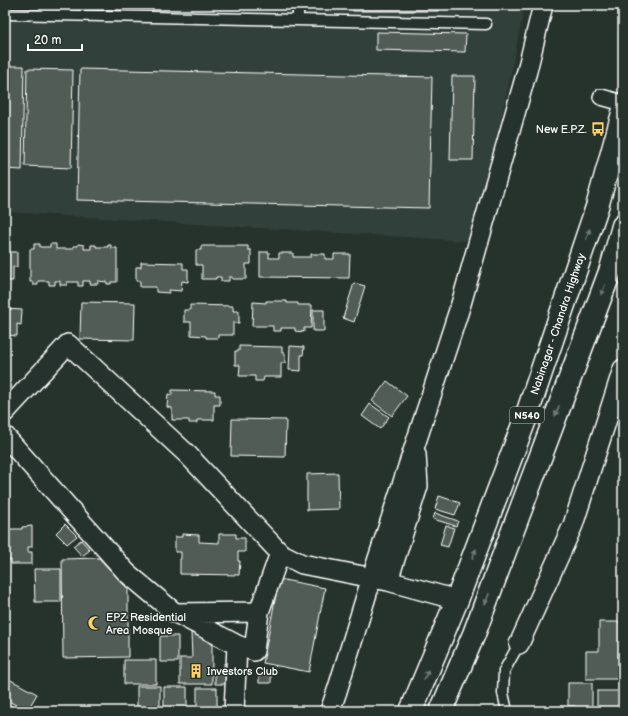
<svg xmlns="http://www.w3.org/2000/svg" width="628" height="716" font-family="'Balsamiq Sans',sans-serif">
	<rect width="100%" height="100%" fill="#26332d"/>
	<filter id="ink" filterUnits="userSpaceOnUse"><feTurbulence type="fractalNoise" baseFrequency=".025" numOctaves="2"/><feDisplacementMap in="SourceGraphic" scale="8" xChannelSelector="R" yChannelSelector="G"/><feConvolveMatrix kernelMatrix="1 2 1 2 8 2 1 2 1" color-interpolation-filters="sRGB"/></filter>
	<g filter="url(#ink)">
		<path fill="#333f3a" d="M5,5H525L500,125L469,241L5,212Z"/>
		<path fill="#515c57" stroke="#fff" d="M353,5H438V11H353Z
			M376,32L466,34L465,52L376,50Z
			M5,66H24L22,170L5,169Z
			M27,69L73,70L71,168L25,166Z
			M80,69L432,77L429,208L77,200Z
			M452,76H475L473,160H450Z
			M34,244H40V247H50V244H56V249H73V246H78V244L84,245V249H91V245H96V247H108V245H111V248H117V282H111V284H107V282L98,281V284H90V281H83V286H78V282H67V285H60V281H55V285H49V281H38V285H33V282H30V249H34Z
			M201,246H248V250H251V264H246V279H232V277H229V281H221V277H216V279H202V265H196V250H201Z
			M5,252H17V267H13V281H5Z
			M260,252H269V258H279V253H293V257H311V254H325V259H334V254H350L349,278L260,277Z
			M141,262L183,263V269H188V282L182,281L181,291L169,290V293L156,292V287H140V281H136V267H141Z
			M354,283L365,286L354,322L343,318Z
			M266,301H287V303H298V305H312L311,328H304V332L295,331V328H281V331H273V326H252L253,302L266,303Z
			M81,302L135,303L134,340L80,339Z
			M190,305L233,306V311H239V323H233V335H218V338H206V336L191,335V322H184V310H190Z
			M5,307H7V309L22,310L21,325L17,324V336L5,335Z
			M313,310H324V331H313Z
			M239,346L282,347V353H285V363H281V377H264L263,381H255V376H239L240,365H235V351H239Z
			M290,346L304,347L303,355H301V371L289,370Z
			M387,381L407,396L392,416L372,401Z
			M172,390L215,391V395H220V405H214V420H197V423H189V420H172V408L167,407L168,394L172,395Z
			M370,404L389,417L380,429L362,416Z
			M232,419L286,420L285,457L231,456Z
			M338,473L339,509L307,510V474Z
			M439,496L460,503L455,515L435,509Z
			M435,513L458,521L456,526L433,519Z
			M65,524L77,536L67,544L56,533Z
			M446,525L454,528L448,547L440,545Z
			M32,526V547H28V552H32V564H11V560H5V529H22V527Z
			M182,534L199,535V542L219,543V534H236V538H245V552H238V561H240L239,575L180,574V559H181V552H175V537H182Z
			M81,540L90,550L82,556L73,546Z
			M99,558L128,589V657L63,658L62,559Z
			M34,569H61V602H35Z
			M279,579L325,588L309,672L263,663Z
			M599,622H623V679H586V651H599Z
			M191,633H212V684H180V658H192Z
			M160,636H178V662H160Z
			M124,660H156V684H124Z
			M224,663H231V684H215V670H224Z
			M259,675H271V683H259Z
			M5,677L37,694L27,711L5,699Z
			M568,683H592V711H575V706H568Z
			M137,686H160V711H137Z
			M164,687H187V711H164Z
			M197,688H217V711H197Z
			M597,691H623V711H597Z"/>
		<g fill="none" stroke-linecap="round" stroke-linejoin="round">
			<defs>
				<path id="service" d="M298,5V19
					M5,14L486,24
					M507,711L503,693L504,671L519,644"/>
				<path id="pedestrian" d="M601,97L623,103"/>
				<path id="minor" d="M5,412L68,344L188,455L280,553L302,564L388,581
					M5,436L127,573L175,613L259,612L280,553
					M416,454L418,486L388,581L457,600
					M178,614L237,645L254,651L259,612
					M519,644L573,525L623,369
					M234,711L237,645
					M330,711L337,691L372,577L461,304L527,71L543,5"/>
				<g id="trunk">
					<path id="s1" d="M411,711L457,600L526,417L597,207L623,113"/>
					<path d="M441,711L474,634L611,269L623,226"/>
				</g>
			</defs>
			<use href="#service" stroke="#fff" stroke-width="13"/>
			<use href="#pedestrian" stroke="#fff" stroke-width="18"/>
			<use href="#minor" stroke="#fff" stroke-width="22"/>
			<use href="#trunk" stroke="#fff" stroke-width="25"/>
			<use href="#service" stroke="#26332d" stroke-width="10"/>
			<use href="#pedestrian" stroke="#26332d" stroke-width="15"/>
			<use href="#minor" stroke="#26332d" stroke-width="19"/>
			<use href="#trunk" stroke="#26332d" stroke-width="22"/>
		</g>
		<defs><path id="oneway-solid" d="M-6-.8H1V-3.2L6.5 0L1 3.2V.8H-6Z"/></defs>
		<g fill="#727a76">
			<use href="#oneway-solid" transform="translate(588 234) rotate(-71)"/>
			<use href="#oneway-solid" transform="translate(603 290) rotate(111)"/>
			<use href="#oneway-solid" transform="translate(557 411) rotate(111)"/>
			<use href="#oneway-solid" transform="translate(474 554) rotate(-69)"/>
			<use href="#oneway-solid" transform="translate(487 599) rotate(111)"/>
			<use href="#oneway-solid" transform="translate(426 675) rotate(-67)"/>
		</g>
	</g>
	<defs>
		<symbol id="bus-bare" viewBox="-9 -9 18 18"><path d="M-5-6H5V4H4V6H2V4H-2V6H-4V4H-5ZM-3.5-4V0h7V-4ZM-3.5 1.2v1.5H-2V1.2ZM2 1.2v1.5H3.5V1.2Z" fill="#ffd166" stroke="#26332d" stroke-width="2.5" paint-order="stroke"/></symbol>
		<symbol id="mosque-bare" viewBox="-9 -9 18 18"><path d="M3.5-4.9A6 6 0 1 0 3.5 4.9A5 5 0 1 1 3.5-4.9Z" fill="#ffd166" stroke="#26332d" stroke-width="2.5" paint-order="stroke"/></symbol>
		<symbol id="building-bare" viewBox="-9 -9 18 18"><path d="M-4-6H4V6H1V3H-1V6H-4ZM-2.5-4.3h1.7v1.8h-1.7ZM.8-4.3h1.7v1.8H.8ZM-2.5-1h1.7V.8h-1.7ZM.8-1h1.7V.8H.8Z" fill="#ffd166" stroke="#26332d" stroke-width="2.5" paint-order="stroke"/></symbol>
	</defs>
	<g fill-rule="evenodd">
		<use href="#bus-bare" x="588" y="119" width="20" height="20"/>
		<use href="#mosque-bare" x="85" y="613" width="20" height="20"/>
		<use href="#building-bare" x="186" y="661" width="20" height="20"/>
	</g>
	<g text-anchor="middle" stroke-width="3" stroke-linejoin="round" paint-order="stroke">
		<rect fill="#26332d" stroke="#bec2c0" stroke-width="1" x="510" y="407" width="34" height="16" rx="3"/>
		<g font-size="10" font-weight="bold" fill="#fff">
			<text x="527" y="419">N540</text>
		</g>
		<g font-size="11" fill="#fff" stroke="#26332d" text-anchor="start">
			<text x="587" y="133" text-anchor="end">New E.P.Z.</text>
			<text x="106" y="621">EPZ Residential<tspan x="106" dy="13">Area Mosque</tspan></text>
			<text x="207" y="675">Investors Club</text>
		</g>
		<g font-size="11" fill="#fff" stroke="#26332d">
			<text dy="4" stroke="none"><textPath href="#s1" startOffset="414">Nabinagar - Chandra Highway</textPath></text>
		</g>
	</g>
	<rect width="628" height="716" fill="none" stroke="#26332d" stroke-width="20"/>
	<rect x="10" y="10" width="608" height="696" fill="none" stroke="#fff" stroke-width="1.5" filter="url(#ink)"/>
	<path d="M28 44v6h54v-6" fill="none" stroke="#ffffff" stroke-width="2"/>
	<text x="34" y="44" font-size="12" fill="#ffffff" stroke="#26332d" stroke-width="3" paint-order="stroke">20 m</text>
</svg>
